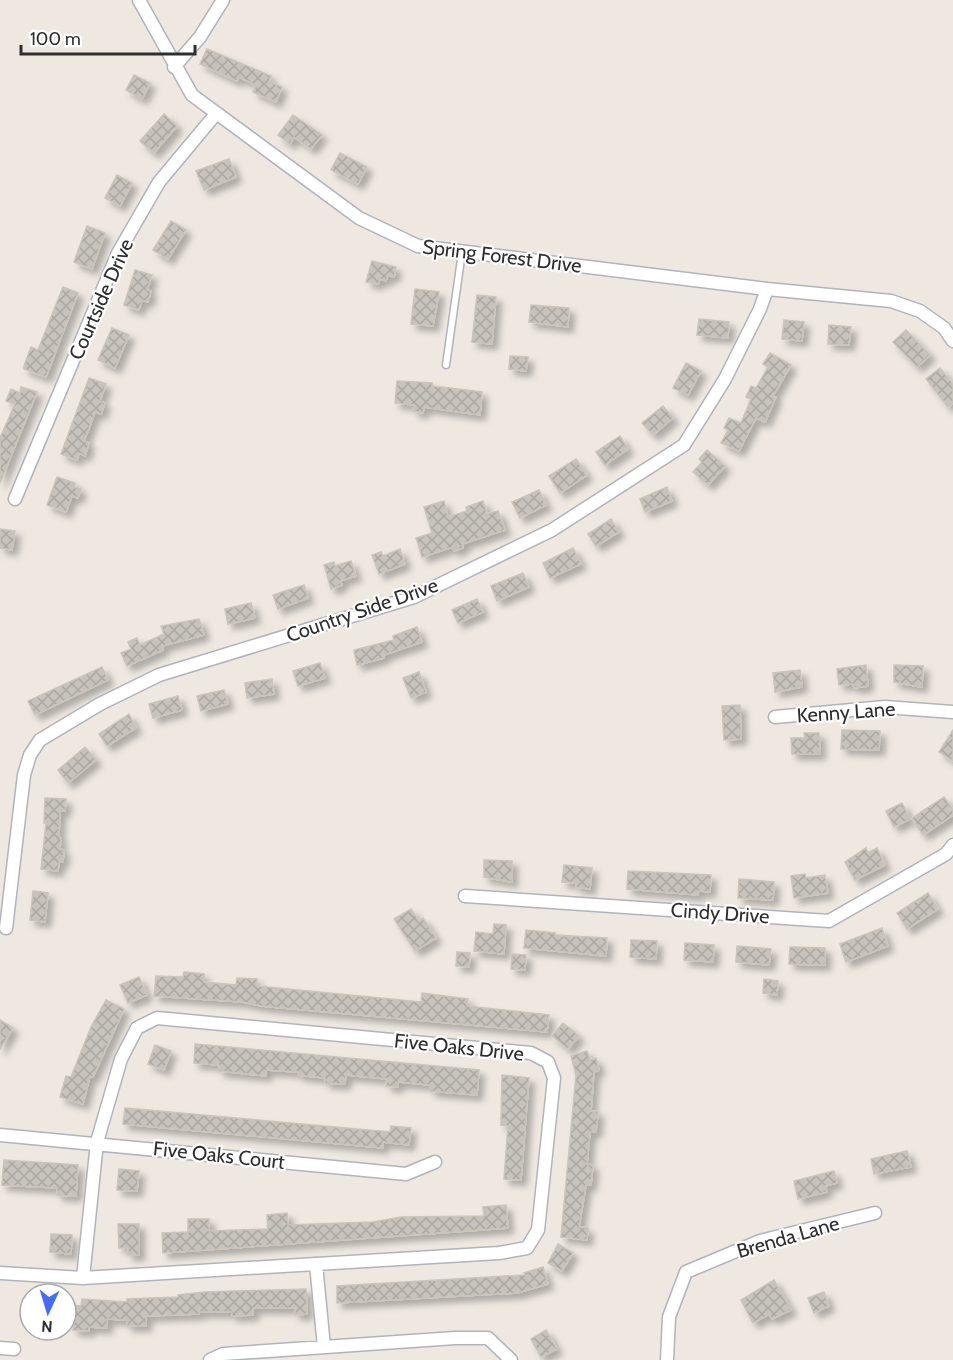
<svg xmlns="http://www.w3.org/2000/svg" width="953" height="1360" font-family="Cabin,sans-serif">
	<defs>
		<pattern id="building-cross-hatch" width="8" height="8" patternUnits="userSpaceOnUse" patternTransform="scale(1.5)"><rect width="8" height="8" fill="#c7c3bc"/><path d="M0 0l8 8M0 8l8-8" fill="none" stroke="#aba8a2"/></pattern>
		<filter id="shadow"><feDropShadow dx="5.5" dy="5.5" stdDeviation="3" flood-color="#0004"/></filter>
	</defs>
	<rect width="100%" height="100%" fill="#eee8e1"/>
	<path fill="url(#building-cross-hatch)" stroke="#cac4ba" stroke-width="1.5" filter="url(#shadow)" d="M207,49L271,76L269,81L282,87L276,102L253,92L256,85L239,77L237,81L200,64Z
		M134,75L150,83L142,99L126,90Z
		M164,114L177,126L154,153L140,141Z
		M293,115L322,135L311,149L294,137L290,144L278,135Z
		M340,153L367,167L358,184L331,170Z
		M229,159L236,177L204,190L196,171Z
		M117,175L132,183L120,206L105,198Z
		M171,221L186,230L168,259L153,250Z
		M87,226L105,233L92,269L74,262Z
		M372,261L396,267L394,277L388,275L386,281L380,279L378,284L366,282Z
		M135,270L152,275L147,290L151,291L148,302L142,300L139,310L124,305Z
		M63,287L78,293L46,377L24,369V366L31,347L38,350Z
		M415,289L439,292L433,326L411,324Z
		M477,295L496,297L492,344L472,342Z
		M531,305L569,308L568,327L529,322Z
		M699,319L729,322L728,338L697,335Z
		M784,320L804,322L802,341L782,339Z
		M829,325L851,327L849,345L828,344Z
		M112,328L129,335L115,368L98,360Z
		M906,330L930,355L917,367L893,342Z
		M770,353L791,365L773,396L776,397L765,422L756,418L739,451L721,443L728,430L724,428L729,418L741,423L751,399L746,397L751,386L756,388L768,367L763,364Z
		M510,356L528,357L526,371L509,369Z
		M686,363L701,371L688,395L673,388Z
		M940,368L953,384V403L948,407L926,379Z
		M89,378L106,384L100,401L105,403L101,414L95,412L93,418L84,441L89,443L85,456L79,453L77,460L61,454Z
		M397,381L432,383V386L482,392L480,415L424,407L423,413L413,411L414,405L395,403Z
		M21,387L37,392L0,483V438L15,404L6,401L11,389L20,393Z
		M663,406L673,418L653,435L642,423Z
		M620,436L628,449L605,465L596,452Z
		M707,450L725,466L708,485L693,472L702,462L699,459Z
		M576,459L587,475L560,493L549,476Z
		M57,477L75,483L74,487L81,489L78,498L72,496L66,512L47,505Z
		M667,487L672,501L645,512L640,499Z
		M539,490L546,505L520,518L512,502Z
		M444,501L448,517L467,511L466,507L483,501L487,514L498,511L505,530L462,544L463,548L454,551L453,547L422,557L416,538L432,533L424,507Z
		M611,519L619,532L596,546L588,534Z
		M0,529L15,531L12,550L0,548Z
		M573,548L581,564L550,578L543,563Z
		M400,549L405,564L379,574L372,555L381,552L383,556Z
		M351,561L356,576L340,581L342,585L331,589L324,565L334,562L335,566Z
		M523,573L529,587L497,601L491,586Z
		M304,585L308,598L278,609L273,595Z
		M477,599L483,612L458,623L452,610Z
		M251,603L255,618L228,624L225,609Z
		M199,619L204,635L162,646L163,650L127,666L121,653L131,649L128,642L137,638L140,645L164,634L161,626Z
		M417,627L422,642L384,655V658L357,665L354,650L394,640L393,636Z
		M320,663L325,678L298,686L293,671Z
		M866,665L868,686L854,688L853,684L839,685L837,669Z
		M894,665L923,666L922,687L894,682Z
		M102,667L108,680L35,715L28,701Z
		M800,670L802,687L775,692L773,673Z
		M419,672L426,692L411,698L403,678Z
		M272,679L274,694L247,698L245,683Z
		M224,690L228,704L201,711L197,696Z
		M178,696L182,710L153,718L149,704Z
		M740,705L741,739L724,740L722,706Z
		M129,714L136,728L107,746L99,734Z
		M842,730L880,731L879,750L841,749Z
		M953,730V761L939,752Z
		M804,733H819L820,754H792L791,738H805Z
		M85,747L96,760L68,783L58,770Z
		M944,797L953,810V815L923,835L912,818Z
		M45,798L66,799L65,811H60L59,837L61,838L60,849L64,850L63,862H59L58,871L41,869L46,823H44Z
		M902,803L910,819L894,827L886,811Z
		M866,848L868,853L877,848L885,865L855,880L845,862Z
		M484,860L512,861V882L484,877Z
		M564,865L592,868L590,889L576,887V883L562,882Z
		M628,871L711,875L710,892L698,891V895L627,889Z
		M805,874L806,878L825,875L828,893L794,898L791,876Z
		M739,879L774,882L773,900L738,898Z
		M33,891L48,893L45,922L30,920Z
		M928,893L938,909L907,929L897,913Z
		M411,909L419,921L423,918L436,938L415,951L394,919Z
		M494,924L506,925L504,954L474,951L476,932L493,934Z
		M882,928L888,946L846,962L840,944Z
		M526,930L555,933V935L607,938L606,956L524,948Z
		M631,940L657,941L656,959L630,957Z
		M685,943L714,945L713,962L684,960Z
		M737,946L771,949L769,965L736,962Z
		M790,947L825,948V965L789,964Z
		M457,952L470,953L469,967L456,966Z
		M512,954L526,955L525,970L511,969Z
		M184,972L204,974V982L236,985L237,978L257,979V986L421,1002L422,993L468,999L467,1006L549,1015L547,1032L261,1006L243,1002L154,996L156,976L183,977Z
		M139,977L147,995L128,1003L120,985Z
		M764,979L778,981L777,995L763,993Z
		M106,1000L124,1009L93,1077L90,1076L83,1104L60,1097L66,1076L71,1077L91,1027Z
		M0,1020L13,1028L0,1049Z
		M563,1023L579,1036L568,1049L552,1036Z
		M195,1044L479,1070L477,1095L430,1091V1085L398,1082V1087L386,1086L387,1079L346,1075L345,1084L325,1083V1078L298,1075V1072L266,1070V1076L219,1071V1065L194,1063Z
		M155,1045L171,1051L164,1070L148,1064Z
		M587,1051L590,1060L596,1058L599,1070L594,1072L591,1111L598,1112L596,1132H590L587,1164L593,1165L591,1185H586L579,1227L588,1228L587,1240L561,1237L576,1075L571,1056Z
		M502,1075L529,1078L521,1180L504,1179L508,1126L501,1125Z
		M125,1108L390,1132L391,1126L411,1128L409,1145L383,1142V1148L123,1124Z
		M907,1151L911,1167L874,1174L871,1159Z
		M4,1160L78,1165L76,1196L57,1195V1188L2,1185Z
		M119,1169L139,1171L137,1191L117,1190Z
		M834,1171L837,1183L825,1186L827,1192L798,1199L794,1181Z
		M506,1205L508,1228L163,1253L162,1233L188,1232V1219H209V1231L268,1229L267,1215L287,1213L288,1225L373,1222L401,1217L484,1216L483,1207Z
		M118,1224H139V1255H128V1248H119Z
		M51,1234L72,1235L71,1254L50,1252Z
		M558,1244L573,1253L562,1271L548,1263Z
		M543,1267L548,1284L517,1293L337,1303V1286L525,1275L524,1273Z
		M774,1280L791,1310L772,1319L769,1314L753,1323L741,1300Z
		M306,1289L307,1314L295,1315V1308H253V1315L232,1316V1312H199V1314L146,1316V1326H127V1320L107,1319V1328L89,1327V1331L73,1330L74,1323H69L70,1305L81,1306L82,1299L127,1302V1299L178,1297V1295L205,1292Z
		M824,1292L829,1306L814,1313L808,1298Z
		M546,1330L557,1349L541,1357L531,1339Z"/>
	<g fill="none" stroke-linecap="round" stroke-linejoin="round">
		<defs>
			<path id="service" d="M446,365L462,252"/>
			<path id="minor" d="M139,0L192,95L359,218L418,246L767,289L891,301L920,311L944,328L953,341
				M174,67L200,37L223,0
				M15,499L118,253L159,182L215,115
				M775,717L885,707L953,712
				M465,896L829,921L946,854L953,845
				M6,928L24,775L30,755L40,740L100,704L159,675L414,597L552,530L684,445L725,379L760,309L767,289
				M0,1135L406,1174L435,1162
				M316,1264L324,1347
				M0,1273L83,1278L499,1253L527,1248L538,1230L554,1078L548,1062L531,1053L157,1018L137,1028L121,1059L97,1142L83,1278
				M0,1348L14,1349
				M210,1360L223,1354L455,1338H488L511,1360
				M667,1360L669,1317L686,1272L760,1241L875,1213"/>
		</defs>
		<use href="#service" stroke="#b1b3bd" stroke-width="9"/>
		<use href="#minor" stroke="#b1b3bd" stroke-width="15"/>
		<use href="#service" stroke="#fff" stroke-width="6"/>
		<use href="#minor" stroke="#fff" stroke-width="12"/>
	</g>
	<g text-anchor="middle" stroke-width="4.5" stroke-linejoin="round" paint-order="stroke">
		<g font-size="20" fill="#2e2e2e" stroke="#fff">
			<text transform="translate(502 256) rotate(7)" y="7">Spring Forest Drive</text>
			<text transform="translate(101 299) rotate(-66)" y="7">Courtside Drive</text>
			<text transform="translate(362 610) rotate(-19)" y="7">Country Side Drive</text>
			<text transform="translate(846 712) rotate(-4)" y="7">Kenny Lane</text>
			<text transform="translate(720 913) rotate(4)" y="7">Cindy Drive</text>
			<text transform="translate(459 1047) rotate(6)" y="7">Five Oaks Drive</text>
			<text transform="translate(219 1155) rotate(6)" y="7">Five Oaks Court</text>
			<text transform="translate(788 1237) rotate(-16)" y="7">Brenda Lane</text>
		</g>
	</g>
	<g transform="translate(48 1312) rotate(184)"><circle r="28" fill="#ffffff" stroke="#ababab" stroke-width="1.5"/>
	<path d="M0-4.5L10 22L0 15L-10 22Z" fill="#436df9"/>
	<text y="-9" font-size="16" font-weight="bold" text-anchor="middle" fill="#2e2e2e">N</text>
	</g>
	<path d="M21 45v9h174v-9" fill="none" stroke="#2e2e2e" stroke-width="3"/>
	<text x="30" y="45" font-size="18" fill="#2e2e2e" stroke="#ffffff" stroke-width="4.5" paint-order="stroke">100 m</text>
</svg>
